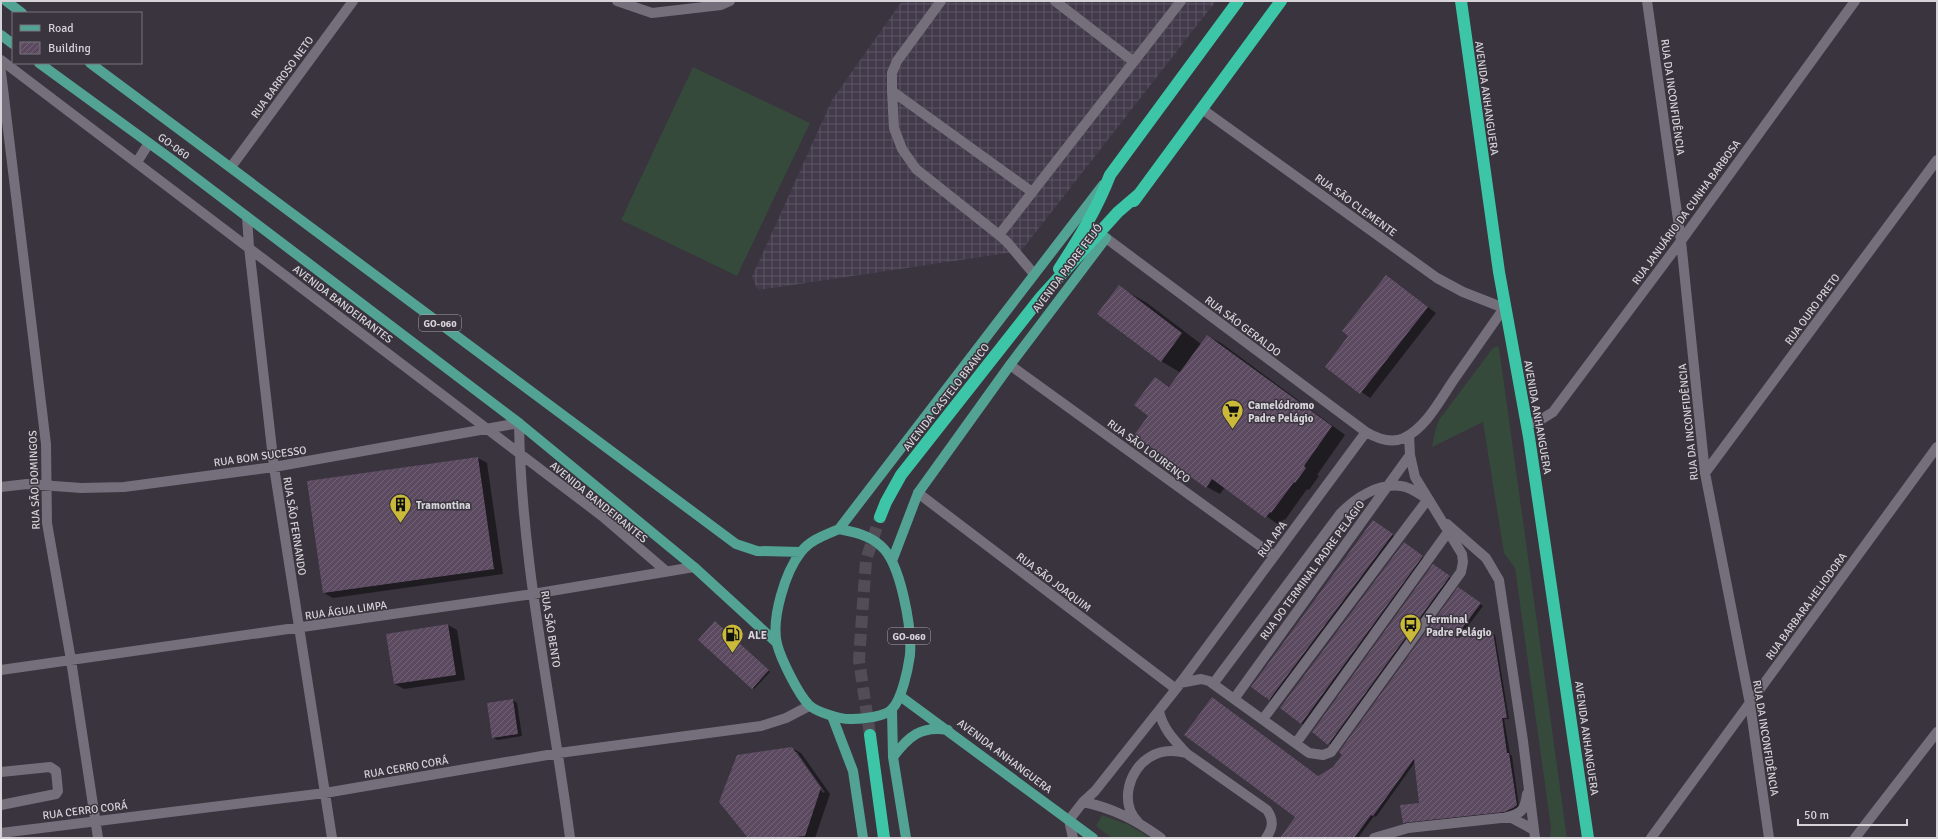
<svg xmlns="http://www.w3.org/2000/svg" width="1938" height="839" font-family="Signika,sans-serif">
	<defs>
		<pattern id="industrial-grid" width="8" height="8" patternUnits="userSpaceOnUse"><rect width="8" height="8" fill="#423a4a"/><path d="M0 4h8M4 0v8" fill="none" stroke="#5d5664"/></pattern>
		<pattern id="building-hatch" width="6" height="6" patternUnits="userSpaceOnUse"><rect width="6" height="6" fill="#5c4a61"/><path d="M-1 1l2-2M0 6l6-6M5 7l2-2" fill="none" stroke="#736377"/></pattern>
	</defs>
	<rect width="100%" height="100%" fill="#39343e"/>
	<path fill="url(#industrial-grid)" d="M902,1H1216L1021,251L758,290L752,277L832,100Z"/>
	<path fill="#354a3a" d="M693,67L810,123L737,276L621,220Z
		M1497,346L1499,348L1567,838H1550L1551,828L1515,568L1504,553L1483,422L1432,447L1436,428L1439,420L1493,348Z
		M1102,815L1129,825L1150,838H1112L1096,826Z"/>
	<path fill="#0007" fill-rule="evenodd" d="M1386,276L1436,313L1370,398L1326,366L1349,336Z
		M1119,287L1147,303L1201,344L1207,336L1221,343L1345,435L1317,475L1319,476L1309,490L1307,489L1285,520L1284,519L1279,525L1225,487L1220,494L1207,487L1150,416L1155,378L1170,387L1181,373L1161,361Z
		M478,458L487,463L503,574L333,598L324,593Z
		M1375,522L1394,536L1272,700L1266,697L1252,687Z
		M1406,544L1424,558L1304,725L1281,708Z
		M1435,566L1451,578L1331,745L1329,744Z
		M1461,590L1483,606L1458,639L1493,633L1495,635L1509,719H1504L1510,754L1512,756L1519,807L1507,812L1406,824L1403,822L1421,804L1415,762L1376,817L1374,816L1358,838H1281L1296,817L1319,777L1334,768Z
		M717,623L770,672L754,689L753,688Z
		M448,625L457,630L465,680L404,689L395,684Z
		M513,700L517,703L522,736L497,740L493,737Z
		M792,748L801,753L830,794L815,838H749ZM794,752H797L825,792L823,793Z"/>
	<path fill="url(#building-hatch)" d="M1386,275L1428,307L1360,394L1325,367L1348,336L1342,331Z
		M1119,285L1182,333L1161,362L1097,314Z
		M1207,335L1332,426L1304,466L1306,468L1295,483L1294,482L1271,513L1270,512L1265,518L1212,479L1206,488L1134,435L1148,416L1134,405L1155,377L1169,387Z
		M478,457L494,569L323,593L307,481Z
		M1373,520L1393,534L1269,700L1266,697V698L1251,687Z
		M1404,542L1423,556L1301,724L1280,708Z
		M1433,564L1450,576L1328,745L1312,732Z
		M1458,587L1481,603L1455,638L1493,632L1507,718H1502L1507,753H1509L1517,805L1513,808L1504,812L1403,823L1400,805L1419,803L1414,759L1373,816L1371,815L1354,838H1280L1295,817L1184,735L1212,697L1318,776L1333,767L1342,755L1339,752Z
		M715,621L769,670L752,689L698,640Z
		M448,624L456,675L394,684L386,634Z
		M513,699L518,734L492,738L487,703Z
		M792,747L821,788L805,836L784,838H748L719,802L737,755Z"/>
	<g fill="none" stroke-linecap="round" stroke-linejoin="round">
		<path stroke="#514c55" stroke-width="12" stroke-dasharray="12 6" stroke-linecap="butt" d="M870,735L859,660L866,560L880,517"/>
		<path stroke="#756f7b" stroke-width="10" d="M617,1L652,13L721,5L730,1
			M941,1L897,61L892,73V91L1032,192
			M1055,1L1134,62
			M1647,1L1681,241L1705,473L1750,704L1769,838
			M1,60L602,516L666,571
			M1,72L46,444L47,523L71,660L98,838
			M892,91L894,128L902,149L916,169L999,235L1181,1
			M137,162L149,143
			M231,167L353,1
			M247,217L249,247L274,467L332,838
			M999,235L1007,242L1034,274
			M1106,238L1366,432C1378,439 1391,444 1404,438C1427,427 1441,398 1455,378C1471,355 1488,331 1504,308L1463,292L1437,278L1202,109
			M1010,365L1274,556
			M1527,425L1542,419L1553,412L1681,241L1855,1
			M1705,473L1937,160
			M1,487L27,484L81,488L124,487L274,467L519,423C521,562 552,700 570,838
			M918,493L1176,689
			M1447,524L1486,558L1499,580L1523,741L1535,838
			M1,670L533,594L694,567
			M1180,683L1201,679L1209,681L1309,753L1323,755L1331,752L1461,572L1463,562L1462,554L1415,477L1410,455L1409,435
			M1213,684L1340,514C1355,498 1378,483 1401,486C1410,487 1418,493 1426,498
			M1234,699L1410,455
			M1159,711C1163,729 1174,740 1186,753
			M1263,719L1428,499
			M1296,743L1448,532
			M1,772L50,767L56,771L58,791L56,794L1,805
			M1083,802C1113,808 1136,820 1161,838
			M1507,817C1522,814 1525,809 1527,794
			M1138,822C1119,803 1129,769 1150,757C1161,750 1174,750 1186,753L1267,810C1274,820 1273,828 1266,838
			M1,833L325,793L559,753L761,726L786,718L809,706
			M1073,838L1069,820L1083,802L1095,791L1176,689L1366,432
			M1374,838L1408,828L1501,818H1512L1534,830
			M1651,838L1937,447
			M1855,838L1937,732"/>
		<path stroke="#53a395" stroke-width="10" d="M6,1L22,13
			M1,35L13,44
			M39,63L171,159L519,423L694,567L777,643
			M90,63L736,544L757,551L801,552
			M839,529C854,532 869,535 881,546C901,563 912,629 910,655C908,669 902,699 892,709C885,717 862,719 852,719C842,720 816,712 809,705C798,694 781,659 777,644C771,619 785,572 801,552C810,540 825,535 839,529Z
			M839,529L1103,185
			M892,561L918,493L1010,365L1106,238
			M900,696L1093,838
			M892,710L893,757L906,838
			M832,716L853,771L863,838
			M893,757C908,737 921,725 948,730"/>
		<path stroke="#3cc6a7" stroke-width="12" d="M1461,1L1499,272L1529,437L1588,838
			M1134,201L1281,1
			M1059,269C1079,238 1097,209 1110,175L1238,1
			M880,517L886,502L901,475L1041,297L1118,212L1139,194
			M870,735L884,838"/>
	</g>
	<defs>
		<symbol id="supermarket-pin" viewBox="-11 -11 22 30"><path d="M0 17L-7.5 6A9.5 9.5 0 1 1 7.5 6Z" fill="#cbba39" stroke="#39343e"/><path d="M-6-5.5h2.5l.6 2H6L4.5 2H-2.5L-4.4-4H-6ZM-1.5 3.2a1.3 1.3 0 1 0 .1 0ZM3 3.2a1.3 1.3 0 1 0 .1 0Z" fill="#111"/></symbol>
		<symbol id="building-pin" viewBox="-11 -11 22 30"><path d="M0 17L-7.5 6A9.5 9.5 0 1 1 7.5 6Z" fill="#cbba39" stroke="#39343e"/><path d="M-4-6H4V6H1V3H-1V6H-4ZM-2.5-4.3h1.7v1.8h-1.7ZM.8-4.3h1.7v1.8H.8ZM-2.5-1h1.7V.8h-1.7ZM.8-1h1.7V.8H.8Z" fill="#111"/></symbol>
		<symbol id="bus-pin" viewBox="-11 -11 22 30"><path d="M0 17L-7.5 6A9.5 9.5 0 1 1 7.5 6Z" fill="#cbba39" stroke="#39343e"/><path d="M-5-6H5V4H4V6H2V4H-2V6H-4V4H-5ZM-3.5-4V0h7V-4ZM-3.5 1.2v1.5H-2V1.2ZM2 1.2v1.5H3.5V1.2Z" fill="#111"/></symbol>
		<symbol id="fuel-pin" viewBox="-11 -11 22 30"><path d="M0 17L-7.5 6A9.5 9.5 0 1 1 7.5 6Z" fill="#cbba39" stroke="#39343e"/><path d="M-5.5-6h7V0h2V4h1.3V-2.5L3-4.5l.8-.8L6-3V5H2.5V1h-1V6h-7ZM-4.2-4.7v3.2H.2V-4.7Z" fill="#111"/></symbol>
	</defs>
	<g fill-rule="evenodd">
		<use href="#supermarket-pin" x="1220" y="398" width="25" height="34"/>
		<use href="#building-pin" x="388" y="492" width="25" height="34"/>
		<use href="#bus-pin" x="1398" y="612" width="25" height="34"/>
		<use href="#fuel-pin" x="720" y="622" width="25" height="34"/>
	</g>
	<g text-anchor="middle" stroke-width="3" stroke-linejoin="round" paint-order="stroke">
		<g fill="#39343e" stroke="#a7a3aa" stroke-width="1">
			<rect x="419" y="315" width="42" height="16" rx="3"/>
			<rect x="888" y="628" width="42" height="16" rx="3"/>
		</g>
		<g font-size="10" font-weight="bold" fill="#d6d3d9">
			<text x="440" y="327">GO-060</text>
			<text x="909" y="640">GO-060</text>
		</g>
		<g font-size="11" fill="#d6d3d9" stroke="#39343e">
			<text transform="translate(282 77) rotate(-54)" y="4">RUA BARROSO NETO</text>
			<text transform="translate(1673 97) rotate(82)" y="4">RUA DA INCONFIDÊNCIA</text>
			<text transform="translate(1487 98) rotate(82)" y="4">AVENIDA ANHANGUERA</text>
			<text transform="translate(174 146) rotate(36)" y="4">GO-060</text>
			<text transform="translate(1356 205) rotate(36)" y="4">RUA SÃO CLEMENTE</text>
			<text transform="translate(1686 212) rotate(-54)" y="4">RUA JANUÁRIO DA CUNHA BARBOSA</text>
			<text transform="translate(1067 268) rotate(-53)" y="4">AVENIDA PADRE FEIJÓ</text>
			<text transform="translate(343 304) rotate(37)" y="4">AVENIDA BANDEIRANTES</text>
			<text transform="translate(1812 309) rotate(-54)" y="4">RUA OURO PRETO</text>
			<text transform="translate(1243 326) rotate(37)" y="4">RUA SÃO GERALDO</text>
			<text transform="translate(946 397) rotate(-52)" y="4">AVENIDA CASTELO BRANCO</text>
			<text transform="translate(1538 417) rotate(80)" y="4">AVENIDA ANHANGUERA</text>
			<text transform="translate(1688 422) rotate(-96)" y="4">RUA DA INCONFIDÊNCIA</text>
			<text transform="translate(1149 451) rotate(36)" y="4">RUA SÃO LOURENÇO</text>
			<text transform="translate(260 456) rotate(-8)" y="4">RUA BOM SUCESSO</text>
			<text transform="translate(34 480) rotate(-92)" y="4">RUA SÃO DOMINGOS</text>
			<text transform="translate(599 502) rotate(39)" y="4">AVENIDA BANDEIRANTES</text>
			<text transform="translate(295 526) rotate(81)" y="4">RUA SÃO FERNANDO</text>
			<text transform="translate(1272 539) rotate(-54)" y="4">RUA APA</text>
			<text transform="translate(1312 570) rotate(-54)" y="4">RUA DO TERMINAL PADRE PELÁGIO</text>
			<text transform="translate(1054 582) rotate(37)" y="4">RUA SÃO JOAQUIM</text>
			<text transform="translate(1806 606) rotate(-54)" y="4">RUA BARBARA HELIODORA</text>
			<text transform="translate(346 610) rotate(-8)" y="4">RUA ÁGUA LIMPA</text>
			<text transform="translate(551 629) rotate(81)" y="4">RUA SÃO BENTO</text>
			<text transform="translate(1587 738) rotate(82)" y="4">AVENIDA ANHANGUERA</text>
			<text transform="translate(1766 738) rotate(81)" y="4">RUA DA INCONFIDÊNCIA</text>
			<text transform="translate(1005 756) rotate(37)" y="4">AVENIDA ANHANGUERA</text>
			<text transform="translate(406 767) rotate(-10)" y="4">RUA CERRO CORÁ</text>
			<text transform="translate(85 810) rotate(-7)" y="4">RUA CERRO CORÁ</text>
		</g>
		<g font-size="11" font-weight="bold" fill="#d6d3d9" stroke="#39343e" text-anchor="start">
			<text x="1248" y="409">Camelódromo<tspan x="1248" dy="13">Padre Pelágio</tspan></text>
			<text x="416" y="509">Tramontina</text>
			<text x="1426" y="623">Terminal<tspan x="1426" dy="13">Padre Pelágio</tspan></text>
			<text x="748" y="639">ALE</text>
		</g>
	</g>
	<rect width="1938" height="839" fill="none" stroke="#d6d3d9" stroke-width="4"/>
	<rect x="12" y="12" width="130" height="52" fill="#39343e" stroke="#78747c"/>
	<rect x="20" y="25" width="20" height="6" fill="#53a395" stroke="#78747c"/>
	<text x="48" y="32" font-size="12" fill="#d6d3d9">Road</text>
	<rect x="20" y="42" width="20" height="12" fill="url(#building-hatch)" stroke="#78747c"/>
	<text x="48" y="52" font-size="12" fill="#d6d3d9">Building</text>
	<path d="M1798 819v6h109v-6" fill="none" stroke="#d6d3d9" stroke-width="2"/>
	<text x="1804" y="819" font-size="12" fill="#d6d3d9" stroke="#39343e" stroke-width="3" paint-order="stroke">50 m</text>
</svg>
